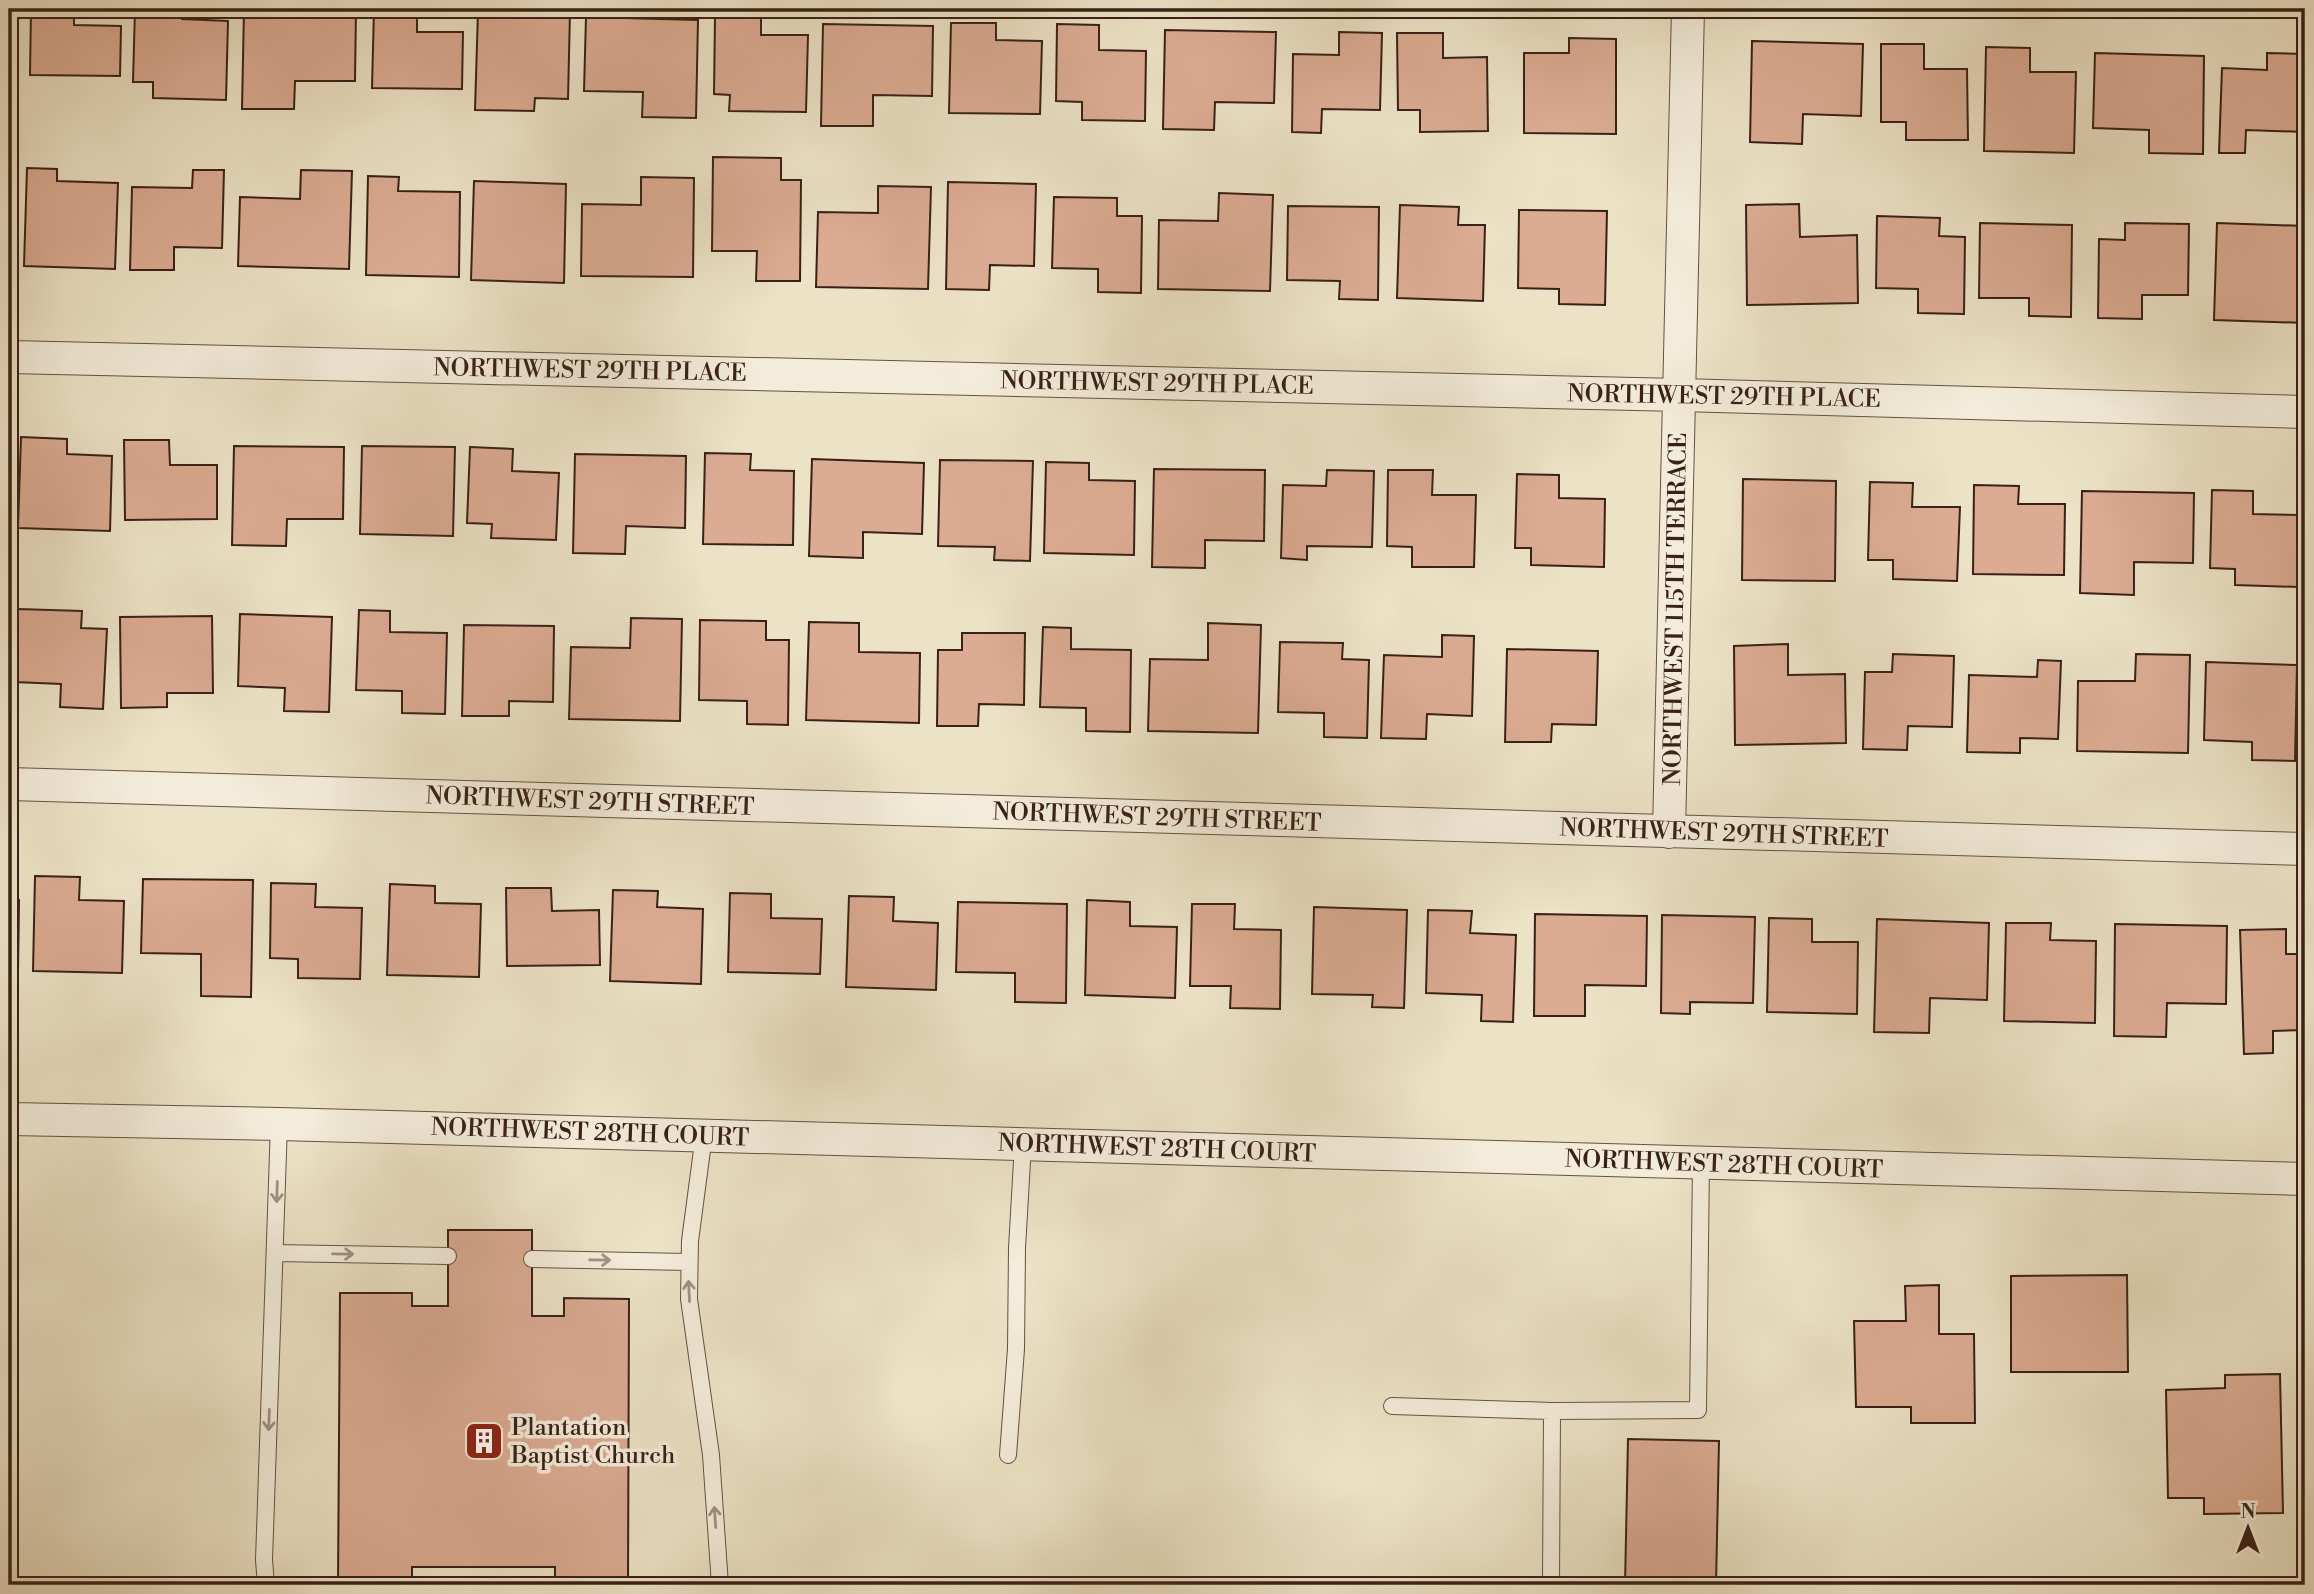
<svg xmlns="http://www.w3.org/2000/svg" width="2314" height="1594" font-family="'Libre Bodoni',serif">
	<rect width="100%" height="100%" fill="#ece2c6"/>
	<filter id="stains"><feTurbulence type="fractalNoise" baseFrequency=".00286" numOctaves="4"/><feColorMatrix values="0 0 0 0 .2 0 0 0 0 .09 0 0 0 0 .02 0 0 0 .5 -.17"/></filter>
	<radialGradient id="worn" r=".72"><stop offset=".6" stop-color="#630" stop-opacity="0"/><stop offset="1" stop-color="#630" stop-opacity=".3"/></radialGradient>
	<path fill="#dbab93" stroke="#392117" stroke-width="2" d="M31,9H74V25L121,26L120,76L30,75Z
		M135,9H183L182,19L228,21L226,100L153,98V82H133Z
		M244,9H356L355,81H295L294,109H242Z
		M374,9H417V32H463L462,89L372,88Z
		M478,11L570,12L568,99L535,98L534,111L475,110Z
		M715,16H761V35H808L806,112L729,111L730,95L714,94Z
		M586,17L698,20L696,118L642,117L643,92L584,91Z
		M951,23H996V40L1042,41L1040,114L949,113Z
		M823,24L933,26L932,96L873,95V126H821Z
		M1057,24L1099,25V50L1146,51L1145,121L1082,120V102L1056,101Z
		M1165,30L1276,32L1274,103L1215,102L1214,130L1163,129Z
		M1339,32L1382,33L1380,110L1322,109L1321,133L1292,132L1293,54L1339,55Z
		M1397,33H1443V58L1487,57L1488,131L1420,132V110H1398Z
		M1569,38L1616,39V134L1524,133V53H1569Z
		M1752,41L1863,44L1861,116L1803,114L1802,144L1750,142Z
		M1881,44H1924V69H1967L1968,140H1906V122H1881Z
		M1986,47L2030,48V72H2076L2074,153L1984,151Z
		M2095,53L2204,56L2203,154L2149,153V130L2093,128Z
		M2267,53L2305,54V132L2246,130L2245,153H2219L2222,68L2267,70Z
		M713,157L781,158V180H801L800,281H756L757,251H712Z
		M27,168L57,169V181L118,183L115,269L24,266Z
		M193,170H224L222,248L174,247V270H130L132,187L192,188Z
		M301,170L352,171L349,269L238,266L240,197L300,199Z
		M368,176L399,177L398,191L460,192L459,277L366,275Z
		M641,177L694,178L693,277L581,276L582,204L641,205Z
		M474,181L566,184L564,283L471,280Z
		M948,182L1036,184L1034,266L990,265L989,290L946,289Z
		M878,186L931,187L928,289L816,287L818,212L878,213Z
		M1219,193L1273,195L1270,291L1158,289L1159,220L1218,221Z
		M1054,197L1117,198V216H1142L1141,293L1098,292V269L1052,268Z
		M1799,204L1800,237L1857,235L1858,303L1747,305L1746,205Z
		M1400,205L1459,207L1458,225H1485L1483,301L1397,298Z
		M1288,206L1379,207L1378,300L1339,299L1340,281L1287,280Z
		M1519,210L1607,211L1605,305L1559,304V289L1518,288Z
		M1877,216L1940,218L1939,236L1965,237L1964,314L1918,313V289L1876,288Z
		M1980,223L2072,225L2071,317L2029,316V298H1979Z
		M2125,223L2189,224L2188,295H2142V319L2098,318L2099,239L2125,240Z
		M2217,223L2305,226V323L2214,320Z
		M21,437L67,439V454L112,456L110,531L18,528Z
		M124,440H169L170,465H217V519L125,520Z
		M234,446L344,447L343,519H287L286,546L232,545Z
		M362,446L455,447L453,536L360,534Z
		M470,447L513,449L512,471L559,473L556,540L491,538L492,524L467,523Z
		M705,453L751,454L750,470L794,471L793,545L703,544Z
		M575,454L686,456L685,528L626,526L625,554L573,553Z
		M812,459L924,463L922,534L863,532V558L809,556Z
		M940,460L1033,461L1030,561L994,560L995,547L938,546Z
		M1046,462L1089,463V480L1135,481L1134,555L1044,553Z
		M1154,469L1265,470L1264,541L1205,540V568L1152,567Z
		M1327,470L1374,471L1372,547L1307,546V560L1281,558L1283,485L1326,486Z
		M1388,470H1433L1432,495H1476L1474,567H1412V547L1387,546Z
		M1517,474L1559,475V498L1605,499L1604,567L1531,565V548H1515Z
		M1743,479L1836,481L1835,581L1742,580Z
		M1870,482L1913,483L1912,507H1960L1957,581L1893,579V560H1868Z
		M1974,485L2019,486L2018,504H2065L2064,575L1973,574Z
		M2212,490L2253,491V514L2299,515L2298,587L2235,585V569L2210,568Z
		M2082,491L2194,493L2193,563L2134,562V595L2080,593Z
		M18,609L82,611L81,628L107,629L103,709L60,707L61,684L15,682Z
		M359,610L390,611V632L447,633L445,714L402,713V691L356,690Z
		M240,614L332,617L329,712L284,711L285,688L238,686Z
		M212,616L213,693H167V707L121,708L120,617Z
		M631,618L682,619L680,721L569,719L571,647L630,648Z
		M700,620L766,621V640H789L788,725L747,724V701L699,700Z
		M809,622L859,623V652L920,653L919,723L806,720Z
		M1208,623L1261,625L1258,733L1148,731L1150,659L1208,660Z
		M464,625L554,626L553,702L509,701V716H462Z
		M1043,627L1071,628V649L1131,650L1130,732L1086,731V708L1040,707Z
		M962,633H1025L1024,705L979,704L978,726H937L938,650H962Z
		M1442,635L1474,636L1472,716L1427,714L1426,739L1381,738L1384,655L1442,657Z
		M1280,642L1343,643L1342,659L1369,660L1367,738L1324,737V713L1278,712Z
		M1788,644V675L1845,674L1846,743L1735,745L1734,646Z
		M1507,649L1598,651L1596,725L1552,724L1551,742H1505Z
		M1893,654L1954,656L1952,727L1908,726L1907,750L1863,749L1865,672H1892Z
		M2136,654L2190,655L2188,753L2077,751L2078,681H2135Z
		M2038,660L2061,661L2058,739L2020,738V753L1967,752L1969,675L2037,677Z
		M2206,662L2297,665L2295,761L2252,760V742L2204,740Z
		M35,876L80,877L79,900L124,901L122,973L33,971Z
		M143,879L253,880L251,997L201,996V954L141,953Z
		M271,883L316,884L315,907L362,908L360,979L298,978V959L270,958Z
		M390,884L435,886V903L481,904L479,977L387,975Z
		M506,888H551L552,911L599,910L600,965L507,966Z
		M613,890L658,891L657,907L703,909L701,984L610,981Z
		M730,893L771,894V918L822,919L820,974L728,972Z
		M849,896L894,897L893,921L938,923L936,990L846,987Z
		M9,900H19L18,972H9Z
		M1087,900L1130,902V926L1177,927L1175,998L1085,995Z
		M958,902L1067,904L1066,1003L1015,1002V973L956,972Z
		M1192,904H1235L1234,929L1281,930L1280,1009L1230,1008L1231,986H1190Z
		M1314,907L1407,910L1404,1008L1372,1007L1373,995L1312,994Z
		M1428,910L1472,911L1470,933L1516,935L1513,1022L1481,1021L1482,995L1426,993Z
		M1535,914L1647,916L1646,986L1585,985V1016H1534Z
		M1662,915L1755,917L1753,1003L1690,1002V1014L1661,1013Z
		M1769,918L1812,919V942H1858L1857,1014L1767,1012Z
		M1877,919L1989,923L1987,1000L1930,998L1929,1033L1874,1032Z
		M2006,923H2051L2050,940L2096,941L2095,1023L2004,1021Z
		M2115,924L2227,926L2226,1004L2167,1003L2166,1037L2114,1036Z
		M2286,929V954H2305V1030L2273,1031V1053L2244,1054L2240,930Z
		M448,1230H532V1316H564V1298L629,1299L628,1585H555V1567H412V1585H338L340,1293H412V1306H448Z
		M2127,1275L2128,1372H2011V1276Z
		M1939,1285V1334H1974L1975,1423H1911V1407H1856L1854,1321H1906L1905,1286Z
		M2280,1374L2283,1513L2204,1514V1498H2168L2166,1390L2225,1388V1375Z
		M1628,1439L1719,1441L1716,1585H1625Z"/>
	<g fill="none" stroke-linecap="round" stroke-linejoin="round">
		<defs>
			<path id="lane" d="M704,1135L690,1241L689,1299L711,1455L720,1585
				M275,1253L448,1256
				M532,1259L688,1262
				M1392,1406L1552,1411L1698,1410L1701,1163
				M1008,1455L1016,1349L1017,1248L1023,1144
				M266,1585L264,1560L279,1124
				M1551,1585L1552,1411"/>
			<path id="street" d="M9,357L1680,395L2305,412
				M9,784L2305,849
				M1669,832L1688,9
				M9,1119L279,1124L2305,1179"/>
		</defs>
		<use href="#lane" stroke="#665143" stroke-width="18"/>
		<use href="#street" stroke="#665143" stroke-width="34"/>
		<use href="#lane" stroke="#f3ecda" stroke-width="16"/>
		<use href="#street" stroke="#f3ecda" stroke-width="32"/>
	</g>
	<defs><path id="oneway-shaft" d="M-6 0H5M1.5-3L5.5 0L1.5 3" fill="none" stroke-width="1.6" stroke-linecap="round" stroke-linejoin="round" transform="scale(1.75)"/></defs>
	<g stroke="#9f9182">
		<use href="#oneway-shaft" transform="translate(277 1192) rotate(92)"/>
		<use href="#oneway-shaft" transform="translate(343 1254) rotate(1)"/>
		<use href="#oneway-shaft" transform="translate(600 1260) rotate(1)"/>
		<use href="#oneway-shaft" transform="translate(689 1291) rotate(-93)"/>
		<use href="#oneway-shaft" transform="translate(269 1420) rotate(92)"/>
		<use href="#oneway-shaft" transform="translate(715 1517) rotate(-94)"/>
	</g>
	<defs>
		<symbol id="building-square" viewBox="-11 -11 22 22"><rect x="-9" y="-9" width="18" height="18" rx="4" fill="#8f2418" stroke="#f3ecda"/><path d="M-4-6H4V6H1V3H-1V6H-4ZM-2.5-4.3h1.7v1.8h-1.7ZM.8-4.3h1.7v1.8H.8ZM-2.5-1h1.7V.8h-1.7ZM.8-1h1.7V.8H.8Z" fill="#fff"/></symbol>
	</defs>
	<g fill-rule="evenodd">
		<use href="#building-square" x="462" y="1419" width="44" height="44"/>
	</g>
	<g text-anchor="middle" stroke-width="7" stroke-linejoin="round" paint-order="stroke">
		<g font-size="24" fill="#392117" stroke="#f3ecda">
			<text transform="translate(590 370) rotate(1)" y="8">NORTHWEST 29TH PLACE</text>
			<text transform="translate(1157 383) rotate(1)" y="8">NORTHWEST 29TH PLACE</text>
			<text transform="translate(1724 396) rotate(1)" y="8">NORTHWEST 29TH PLACE</text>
			<text transform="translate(1675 609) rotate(-89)" y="8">NORTHWEST 115TH TERRACE</text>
			<text transform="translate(590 801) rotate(2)" y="8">NORTHWEST 29TH STREET</text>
			<text transform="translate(1157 817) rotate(2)" y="8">NORTHWEST 29TH STREET</text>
			<text transform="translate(1724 833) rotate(2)" y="8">NORTHWEST 29TH STREET</text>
			<text transform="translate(590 1132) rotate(2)" y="8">NORTHWEST 28TH COURT</text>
			<text transform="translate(1157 1148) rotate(2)" y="8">NORTHWEST 28TH COURT</text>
			<text transform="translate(1724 1164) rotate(2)" y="8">NORTHWEST 28TH COURT</text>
		</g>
		<g font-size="24" fill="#392117" stroke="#f3ecda" text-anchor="start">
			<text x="511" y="1435">Plantation<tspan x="511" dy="28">Baptist Church</tspan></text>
		</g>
	</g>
	<rect width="2314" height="1594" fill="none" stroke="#ece2c6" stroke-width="35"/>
	<rect x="10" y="10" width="2293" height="1573" fill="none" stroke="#392117" stroke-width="3.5"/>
	<rect x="18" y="18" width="2279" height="1559" fill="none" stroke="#392117" stroke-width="2"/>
	<g transform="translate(2248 1528)" stroke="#f3ecda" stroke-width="5" paint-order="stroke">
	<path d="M0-5L12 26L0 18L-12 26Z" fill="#392117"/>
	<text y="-10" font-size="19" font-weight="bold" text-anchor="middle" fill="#392117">N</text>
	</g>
	<rect width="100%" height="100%" filter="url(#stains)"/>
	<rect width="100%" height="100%" fill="url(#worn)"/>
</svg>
